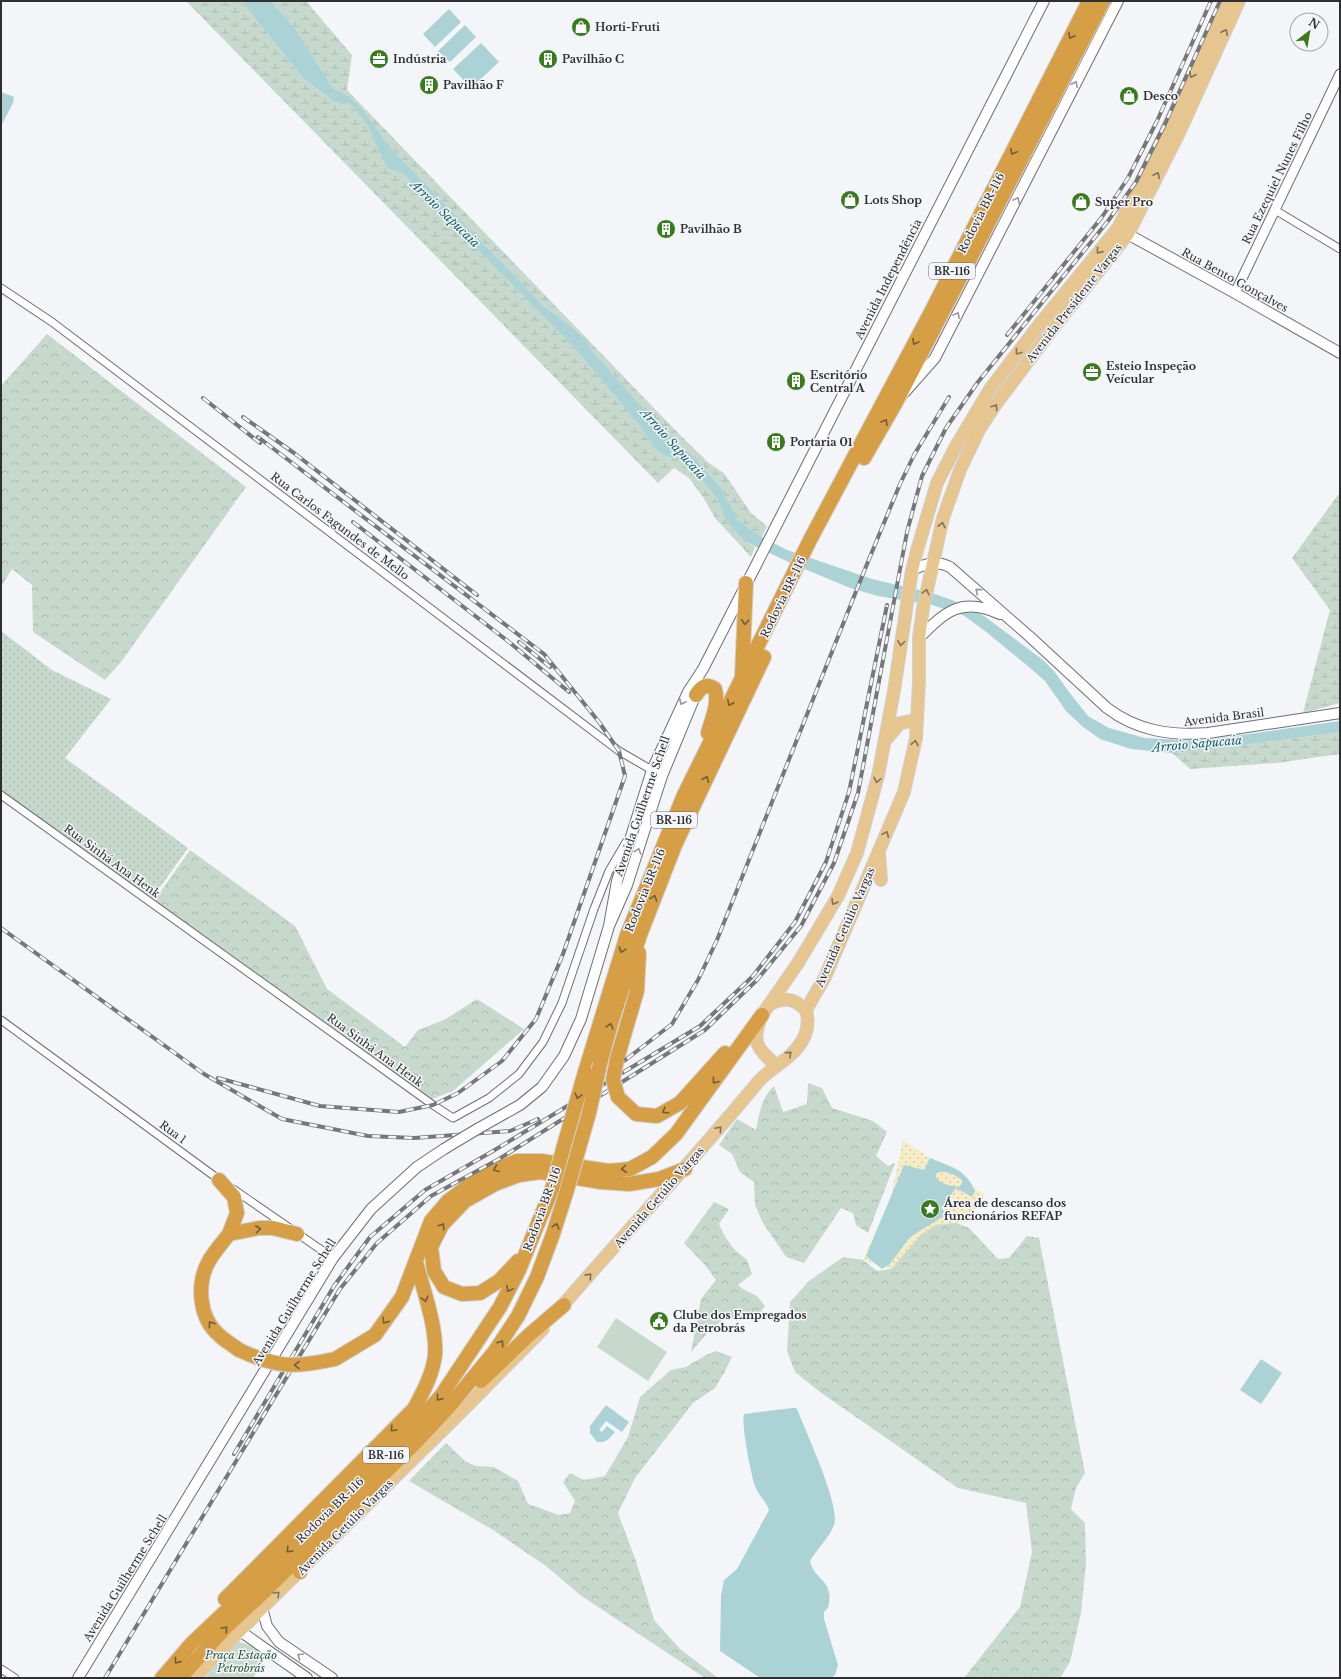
<svg xmlns="http://www.w3.org/2000/svg" width="1341" height="1679" font-family="'Libre Baskerville',serif">
	<defs>
		<pattern id="grass-dots" width="8" height="8" patternUnits="userSpaceOnUse"><rect width="8" height="8" fill="#c7d9cd"/><path d="M2 2h.1M6 6h.1" fill="none" stroke="#abbbb0" stroke-width="1.8" stroke-linecap="round"/></pattern>
		<pattern id="forest-crowns" width="20" height="18" patternUnits="userSpaceOnUse"><rect width="20" height="18" fill="#c7d9cd"/><path d="M2 6a3 3 0 1 1 6 0M12 15a3 3 0 1 1 6 0" fill="none" stroke="#abbbb0"/></pattern>
		<pattern id="wetland-marsh" width="20" height="14" patternUnits="userSpaceOnUse"><rect width="20" height="14" fill="#c7d9cd"/><path d="M1 5h8M5 5V1M11 12h8M15 12V8" fill="none" stroke="#abbbb0"/></pattern>
		<pattern id="sand-dots" width="8" height="8" patternUnits="userSpaceOnUse"><rect width="8" height="8" fill="#f6ecc6"/><path d="M2 2h.1M6 6h.1" fill="none" stroke="#d3cbab" stroke-width="1.8" stroke-linecap="round"/></pattern>
	</defs>
	<rect width="100%" height="100%" fill="#f4f5f9"/>
	<path fill="url(#grass-dots)" d="M1,631L52,670L111,699L65,758L188,848L151,900L1,791Z"/>
	<path fill="url(#forest-crowns)" d="M47,334L246,487L121,662L105,680L33,632L32,585L12,569L1,587V386Z
		M190,850L295,926L327,989L405,1047L418,1030L444,1020L477,999L524,1029L453,1091L432,1099L154,901Z
		M808,1083L822,1088L832,1108L873,1121L887,1132L876,1156L888,1166L895,1163L868,1233L856,1225L853,1213L841,1208L804,1263L786,1257L763,1223L755,1205L754,1182L740,1172L732,1154L719,1145L737,1119L756,1130C759,1114 762,1096 774,1086L783,1112L807,1104Z
		M714,1202L729,1209L719,1224L724,1235L734,1249L747,1260L752,1274L738,1285L743,1289L757,1296L765,1306L758,1316L723,1320L709,1331L691,1352L701,1299L716,1280L705,1265L684,1243Z
		M954,1222L969,1228L998,1259L1009,1258L1027,1236L1039,1238L1085,1473L1076,1488L1071,1509L1085,1523L1086,1563L1081,1613L1070,1662L1060,1678H964L1020,1607L1032,1552L1026,1503L958,1488L820,1392L795,1372L787,1351L790,1302L809,1281L843,1257L863,1260L877,1271L891,1269C903,1254 917,1233 935,1225C940,1222 948,1223 954,1222Z
		M716,1351L732,1357L724,1373L715,1388L693,1403L635,1478L618,1513L636,1561L654,1620L680,1649L718,1678H705L580,1595L546,1566L493,1530L409,1481L446,1443L466,1462L476,1466L494,1467L518,1481L528,1504L559,1515L570,1513L575,1501L563,1482L570,1473L584,1480L605,1476L628,1437L640,1397L671,1370L686,1367L706,1355Z"/>
	<path fill="url(#wetland-marsh)" d="M186,1H241L304,79L335,102L350,104L367,125L380,154L388,169L403,174L578,352L640,426L656,450L666,456L686,462L716,497L726,521L744,541L755,547L751,557L715,518L703,497L689,478L674,468L658,483Z
		M271,1H306L352,55L347,90L680,435L709,463L724,473L751,513L767,526L762,537L738,520L722,489L693,456L665,432L595,354L584,338L562,319L546,308L390,147L362,108L346,94L333,88L297,31Z
		M1338,495H1340V703L1303,713L1330,610L1292,558Z
		M1340,732V754L1276,763L1190,769L1172,753L1222,748Z"/>
	<path fill="url(#sand-dots)" d="M903,1140L985,1195L967,1222L935,1225L920,1236L891,1269L863,1260L891,1197Z"/>
	<path fill="#c7d9cd" d="M616,1318L667,1352L648,1381L597,1347Z
		M237,1641L255,1647L266,1656L253,1678H204Z"/>
	<path fill="#abd3d6" fill-rule="evenodd" d="M241,1H271L297,31L333,88L346,94L362,108L390,147L546,308L562,319L584,338L595,354L665,432L693,456L722,489L738,520L762,537L787,550L872,579L932,593L952,600L984,616L1043,660L1054,671L1069,692L1088,716L1109,728L1145,738L1199,741L1340,721V732L1222,748L1172,753L1131,749L1100,739L1082,726L1066,711L1045,681L1029,667L985,631L963,615L932,605L878,596L850,588L795,565L744,541L726,521L716,497L686,462L666,456L656,450L640,426L578,352L403,174L388,169L380,154L367,125L350,104L335,102L304,79Z
		M449,9L461,22L435,47L423,34Z
		M465,25L476,37L450,62L438,51Z
		M481,43L499,62L471,88L453,69Z
		M1,92L14,97L13,103L1,126Z
		M930,1158C951,1167 966,1169 975,1191L972,1197L956,1188L941,1208L947,1214L910,1237L890,1264L882,1269L866,1256L904,1165L924,1170ZM939,1172C948,1171 955,1175 962,1180V1183L959,1187C951,1186 940,1184 936,1177V1174Z
		M1261,1359L1282,1373L1261,1404L1240,1390Z
		M606,1405L629,1422L622,1432L606,1421L599,1430L602,1432L607,1426L615,1432C609,1439 606,1443 597,1442L590,1433V1426Z
		M792,1408H796L798,1411C806,1433 841,1506 834,1525C829,1538 817,1549 810,1561C815,1582 835,1579 828,1608L824,1612V1619L838,1665L835,1675L831,1678H760L720,1651L721,1595L724,1580L737,1569L769,1510C766,1501 758,1495 755,1486C751,1474 741,1425 744,1414Z"/>
	<g fill="none" stroke-linecap="round" stroke-linejoin="round">
		<defs>
			<path id="minor" d="M1275,210L1340,249
				M1,288L52,322L619,751L662,776
				M1,795L433,1105L453,1118L489,1098L519,1074L543,1042L562,1003L594,909L609,871L626,842
				M1,1020L221,1181
				M233,1189L333,1258
				M1,1669L15,1678"/>
			<path id="tertiary" d="M1235,293L1340,74"/>
			<path id="secondary" d="M1122,231L1235,293L1340,353
				M905,392L935,358L1118,1
				M912,570C925,564 936,560 950,567L1029,636L1107,708C1137,731 1171,736 1208,733L1340,713
				M919,638C945,612 961,596 1000,614
				M609,926L617,881L652,770L688,692L703,669L1044,1
				M479,1128L520,1105L542,1087L564,1056L581,1019L609,926L627,885L662,776L698,689
				M262,1608L267,1626L279,1642L332,1678
				M240,1631L307,1678
				M78,1678L333,1258L371,1209L417,1167L444,1149"/>
			<path id="primary" d="M885,741L900,723L917,720
				M879,853L881,880
				M770,1004C785,997 793,998 806,1010
				M776,1065C756,1048 751,1041 762,1015L798,963L838,896L857,853L878,776L894,691L912,570L918,547L937,483L956,446L990,389L1039,325L1118,228L1168,127L1226,1
				M557,1312C623,1235 693,1161 758,1082C771,1067 792,1059 802,1041C808,1031 809,1021 806,1010L825,977L904,792L916,738L917,720L919,681V638L923,608L943,518L960,470L979,430L996,404L1051,331L1128,234L1178,135L1239,1
				M194,1678L262,1608L458,1415L543,1329"/>
			<path id="motorway" d="M864,458L895,404L1103,1
				M742,675L746,583
				M696,695C701,687 706,683 715,689C719,704 712,718 708,733
				M617,1059L637,991L639,953
				M600,1064L612,1020L640,935L675,845L764,657
				M585,1072L627,935L684,795L810,540L931,312L1089,1
				M618,1097L636,1114L657,1116L680,1103L725,1053
				M579,1148L589,1113
				M563,1149L571,1121
				M219,1180L234,1197L237,1213L229,1234
				M518,1261L499,1281L480,1293L462,1294L444,1287L434,1271L431,1247L442,1225L465,1201L495,1184L519,1175L540,1172L601,1182L629,1184L659,1179L685,1169
				M239,1350C233,1345 225,1341 219,1335C199,1318 196,1284 209,1261C214,1252 222,1243 229,1234L259,1228H273L297,1234
				M335,1359L375,1335L402,1297L431,1221L448,1201L484,1174L517,1161H541L609,1171L630,1169L652,1157L676,1134L762,1015
				M481,1381L529,1335L564,1305
				M300,1572L309,1550
				M225,1599L414,1409C423,1392 433,1374 435,1355C437,1327 423,1289 416,1262
				M162,1678L192,1643L278,1562L408,1433L441,1396L500,1307L519,1270L552,1189
				M180,1678L227,1626L265,1591L416,1442L448,1408L495,1351L518,1316L537,1277L553,1234L567,1190"/>
		</defs>
		<use href="#minor" stroke="#6e6e72" stroke-width="9"/>
		<use href="#tertiary" stroke="#6e6e72" stroke-width="11"/>
		<use href="#secondary" stroke="#6e6e72" stroke-width="12"/>
		<use href="#primary" stroke="#d1d1d2" stroke-width="14"/>
		<use href="#motorway" stroke="#d1d1d2" stroke-width="16"/>
		<use href="#minor" stroke="#fff" stroke-width="7"/>
		<use href="#tertiary" stroke="#fff" stroke-width="9"/>
		<use href="#secondary" stroke="#fff" stroke-width="10"/>
		<use href="#primary" stroke="#e6c58f" stroke-width="12"/>
		<use href="#motorway" stroke="#d69f45" stroke-width="14"/>
		<defs>
			<path id="rail" d="M1007,335L1102,217L1128,178L1157,121L1211,1
				M203,398L260,443
				M243,417L294,453L477,595
				M353,522L509,642L569,692
				M519,642L550,667
				M1,928L204,1074L282,1119L368,1136L414,1138L510,1131L538,1119
				M218,1078L320,1106L399,1112L433,1105L458,1093L502,1061L536,1019L563,954L625,776L619,751L599,722L544,654L258,437
				M589,1088L672,1024L698,980L717,940L865,569L900,484L914,455L949,397
				M234,1454L334,1286L370,1237L425,1190L493,1151L700,1026L752,977L795,922L826,862L849,792L887,605
				M105,1678L340,1289L377,1243L431,1196L499,1159L705,1030L757,980L801,926L834,863L858,793L907,532L922,476L946,428L978,382L1108,221L1136,182L1165,124L1220,1"/>
		</defs>
		<use href="#rail" stroke="#767779" stroke-width="4"/>
		<use href="#rail" stroke="#f4f5f9" stroke-width="2.5" stroke-dasharray="8" stroke-linecap="butt"/>
		<defs>
			<path id="secondary-bridge" d="M444,1149L479,1128"/>
			<path id="motorway-bridge" d="M617,1059L613,1080L618,1097
				M589,1113L600,1064
				M571,1121L585,1072
				M552,1189L563,1149
				M567,1190L579,1148
				M239,1350C278,1368 294,1368 335,1359"/>
		</defs>
		<use href="#secondary-bridge" stroke="#6e6e72" stroke-width="12" stroke-linecap="butt"/>
		<use href="#motorway-bridge" stroke="#d1d1d2" stroke-width="16" stroke-linecap="butt"/>
		<use href="#secondary-bridge" stroke="#fff" stroke-width="10"/>
		<use href="#motorway-bridge" stroke="#d69f45" stroke-width="14"/>
	</g>
	<defs><path id="oneway-chevron" d="M-2-3.5L2.5 0L-2 3.5" fill="none" stroke-width="1.6" stroke-linecap="round" stroke-linejoin="round"/></defs>
	<g stroke="#81725b">
		<use href="#oneway-chevron" transform="translate(1225 32) rotate(-65)"/>
		<use href="#oneway-chevron" transform="translate(1192 75) rotate(115)"/>
		<use href="#oneway-chevron" transform="translate(1157 175) rotate(-63)"/>
		<use href="#oneway-chevron" transform="translate(1099 251) rotate(129)"/>
		<use href="#oneway-chevron" transform="translate(1018 352) rotate(127)"/>
		<use href="#oneway-chevron" transform="translate(995 407) rotate(-56)"/>
		<use href="#oneway-chevron" transform="translate(942 525) rotate(-77)"/>
		<use href="#oneway-chevron" transform="translate(926 592) rotate(-77)"/>
		<use href="#oneway-chevron" transform="translate(901 643) rotate(98)"/>
		<use href="#oneway-chevron" transform="translate(915 743) rotate(-79)"/>
		<use href="#oneway-chevron" transform="translate(877 780) rotate(104)"/>
		<use href="#oneway-chevron" transform="translate(886 834) rotate(-66)"/>
		<use href="#oneway-chevron" transform="translate(834 902) rotate(121)"/>
		<use href="#oneway-chevron" transform="translate(789 1054) rotate(-42)"/>
		<use href="#oneway-chevron" transform="translate(719 1129) rotate(-49)"/>
		<use href="#oneway-chevron" transform="translate(589 1276) rotate(-48)"/>
		<use href="#oneway-chevron" transform="translate(277 1594) rotate(-45)"/>
	</g>
	<g stroke="#725c39">
		<use href="#oneway-chevron" transform="translate(1071 36) rotate(117)"/>
		<use href="#oneway-chevron" transform="translate(1013 152) rotate(117)"/>
		<use href="#oneway-chevron" transform="translate(915 342) rotate(118)"/>
		<use href="#oneway-chevron" transform="translate(885 422) rotate(-60)"/>
		<use href="#oneway-chevron" transform="translate(745 622) rotate(93)"/>
		<use href="#oneway-chevron" transform="translate(730 703) rotate(117)"/>
		<use href="#oneway-chevron" transform="translate(706 779) rotate(-65)"/>
		<use href="#oneway-chevron" transform="translate(654 898) rotate(-69)"/>
		<use href="#oneway-chevron" transform="translate(622 950) rotate(107)"/>
		<use href="#oneway-chevron" transform="translate(610 1026) rotate(-74)"/>
		<use href="#oneway-chevron" transform="translate(715 1081) rotate(126)"/>
		<use href="#oneway-chevron" transform="translate(578 1096) rotate(105)"/>
		<use href="#oneway-chevron" transform="translate(665 1111) rotate(150)"/>
		<use href="#oneway-chevron" transform="translate(496 1169) rotate(159)"/>
		<use href="#oneway-chevron" transform="translate(624 1169) rotate(173)"/>
		<use href="#oneway-chevron" transform="translate(442 1226) rotate(-56)"/>
		<use href="#oneway-chevron" transform="translate(556 1226) rotate(-73)"/>
		<use href="#oneway-chevron" transform="translate(258 1229) rotate(-7)"/>
		<use href="#oneway-chevron" transform="translate(509 1289) rotate(118)"/>
		<use href="#oneway-chevron" transform="translate(425 1299) rotate(75)"/>
		<use href="#oneway-chevron" transform="translate(385 1321) rotate(125)"/>
		<use href="#oneway-chevron" transform="translate(211 1324) rotate(-126)"/>
		<use href="#oneway-chevron" transform="translate(501 1343) rotate(-57)"/>
		<use href="#oneway-chevron" transform="translate(297 1365) rotate(-179)"/>
		<use href="#oneway-chevron" transform="translate(439 1398) rotate(129)"/>
		<use href="#oneway-chevron" transform="translate(393 1429) rotate(134)"/>
		<use href="#oneway-chevron" transform="translate(289 1550) rotate(134)"/>
		<use href="#oneway-chevron" transform="translate(225 1629) rotate(-46)"/>
		<use href="#oneway-chevron" transform="translate(177 1661) rotate(129)"/>
	</g>
	<g stroke="#979798">
		<use href="#oneway-chevron" transform="translate(1075 84) rotate(-63)"/>
		<use href="#oneway-chevron" transform="translate(1017 200) rotate(-62)"/>
		<use href="#oneway-chevron" transform="translate(957 315) rotate(-62)"/>
		<use href="#oneway-chevron" transform="translate(978 591) rotate(-138)"/>
		<use href="#oneway-chevron" transform="translate(682 702) rotate(116)"/>
		<use href="#oneway-chevron" transform="translate(638 851) rotate(-71)"/>
		<use href="#oneway-chevron" transform="translate(300 1656) rotate(-145)"/>
	</g>
	<defs>
		<symbol id="shop-disc" viewBox="-11 -11 22 22"><circle r="9.5" fill="#377b1e" stroke="#f4f5f9"/><path d="M-5-2.5h2.3a2.7 3.5 0 0 1 5.4 0H5L5.5 6h-11ZM-1.5-2.5h3a1.5 2.3 0 0 0-3 0Z" fill="#fff"/></symbol>
		<symbol id="office-disc" viewBox="-11 -11 22 22"><circle r="9.5" fill="#377b1e" stroke="#f4f5f9"/><path d="M-6-3h4V-5.5h4V-3h4V5H-6ZM-1-4.5V-3h2v-1.5ZM-6 0V1H6V0Z" fill="#fff"/></symbol>
		<symbol id="building-disc" viewBox="-11 -11 22 22"><circle r="9.5" fill="#377b1e" stroke="#f4f5f9"/><path d="M-4-6H4V6H1V3H-1V6H-4ZM-2.5-4.3h1.7v1.8h-1.7ZM.8-4.3h1.7v1.8H.8ZM-2.5-1h1.7V.8h-1.7ZM.8-1h1.7V.8H.8Z" fill="#fff"/></symbol>
		<symbol id="sight-disc" viewBox="-11 -11 22 22"><circle r="9.5" fill="#377b1e" stroke="#f4f5f9"/><path d="M0-6L1.8-2.2L6-1.7L2.9 1.2L3.7 5.4L0 3.3L-3.7 5.4L-2.9 1.2L-6-1.7L-1.8-2.2Z" fill="#fff"/></symbol>
		<symbol id="civic-disc" viewBox="-11 -11 22 22"><circle r="9.5" fill="#377b1e" stroke="#f4f5f9"/><path d="M-.6-6.5H3V-4.5H.6V-3L4-1V1h2V6H-6V1h2V-1L-.6-3ZM-1.2 2.5V6h2.4V2.5Z" fill="#fff"/></symbol>
	</defs>
	<g fill-rule="evenodd">
		<use href="#shop-disc" x="570" y="16" width="22" height="22"/>
		<use href="#office-disc" x="368" y="48" width="22" height="22"/>
		<use href="#building-disc" x="537" y="48" width="22" height="22"/>
		<use href="#building-disc" x="418" y="74" width="22" height="22"/>
		<use href="#shop-disc" x="1118" y="85" width="22" height="22"/>
		<use href="#shop-disc" x="839" y="189" width="22" height="22"/>
		<use href="#shop-disc" x="1070" y="191" width="22" height="22"/>
		<use href="#building-disc" x="655" y="218" width="22" height="22"/>
		<use href="#office-disc" x="1081" y="361" width="22" height="22"/>
		<use href="#building-disc" x="785" y="370" width="22" height="22"/>
		<use href="#building-disc" x="765" y="431" width="22" height="22"/>
		<use href="#sight-disc" x="919" y="1198" width="22" height="22"/>
		<use href="#civic-disc" x="648" y="1310" width="22" height="22"/>
	</g>
	<g text-anchor="middle" stroke-width="3" stroke-linejoin="round" paint-order="stroke">
		<g fill="#f4f5f9" stroke="#6a6a6d" stroke-width="1">
			<rect x="929" y="263" width="46" height="16" rx="3"/>
			<rect x="651" y="812" width="46" height="16" rx="3"/>
			<rect x="363" y="1447" width="46" height="16" rx="3"/>
		</g>
		<g font-size="10" font-weight="bold" fill="#2f2f31">
			<text x="952" y="275">BR-116</text>
			<text x="674" y="824">BR-116</text>
			<text x="386" y="1459">BR-116</text>
		</g>
		<g font-size="11" font-weight="bold" fill="#2f2f31" stroke="#f4f5f9" text-anchor="start">
			<text x="595" y="31">Horti-Fruti</text>
			<text x="393" y="63">Indústria</text>
			<text x="562" y="63">Pavilhão C</text>
			<text x="443" y="89">Pavilhão F</text>
			<text x="1143" y="100">Desco</text>
			<text x="864" y="204">Lots Shop</text>
			<text x="1095" y="206">Super Pro</text>
			<text x="680" y="233">Pavilhão B</text>
			<text x="1106" y="370">Esteio Inspeção<tspan x="1106" dy="13">Veícular</tspan></text>
			<text x="810" y="379">Escritório<tspan x="810" dy="13">Central A</tspan></text>
			<text x="790" y="446">Portaria 01</text>
			<text x="944" y="1207">Área de descanso dos<tspan x="944" dy="13">funcionários REFAP</tspan></text>
			<text x="673" y="1319">Clube dos Empregados<tspan x="673" dy="13">da Petrobrás</tspan></text>
		</g>
		<g font-size="11" fill="#2f2f31" stroke="#f4f5f9">
			<text transform="translate(1277 178) rotate(-64)" y="4">Rua Ezequiel Nunes Filho</text>
			<text transform="translate(981 213) rotate(-63)" y="4">Rodovia BR-116</text>
			<text transform="translate(888 279) rotate(-63)" y="4">Avenida Independência</text>
			<text transform="translate(1235 280) rotate(29)" y="4">Rua Bento Gonçalves</text>
			<text transform="translate(1074 303) rotate(-52)" y="4">Avenida Presidente Vargas</text>
			<text transform="translate(340 526) rotate(37)" y="4">Rua Carlos Fagundes de Mello</text>
			<text transform="translate(783 597) rotate(-64)" y="4">Rodovia BR-116</text>
			<text transform="translate(1224 717) rotate(-7)" y="4">Avenida Brasil</text>
			<text transform="translate(642 806) rotate(-71)" y="4">Avenida Guilherme Schell</text>
			<text transform="translate(112 861) rotate(36)" y="4">Rua Sinhá Ana Henk</text>
			<text transform="translate(645 890) rotate(-68)" y="4">Rodovia BR-116</text>
			<text transform="translate(845 927) rotate(-66)" y="4">Avenida Getúlio Vargas</text>
			<text transform="translate(375 1050) rotate(36)" y="4">Rua Sinhá Ana Henk</text>
			<text transform="translate(173 1132) rotate(36)" y="4">Rua 1</text>
			<text transform="translate(659 1197) rotate(-49)" y="4">Avenida Getúlio Vargas</text>
			<text transform="translate(542 1209) rotate(-70)" y="4">Rodovia BR-116</text>
			<text transform="translate(294 1302) rotate(-58)" y="4">Avenida Guilherme Schell</text>
			<text transform="translate(330 1510) rotate(-44)" y="4">Rodovia BR-116</text>
			<text transform="translate(345 1527) rotate(-45)" y="4">Avenida Getúlio Vargas</text>
			<text transform="translate(125 1578) rotate(-58)" y="4">Avenida Guilherme Schell</text>
		</g>
		<g font-size="11" font-style="italic" fill="#235539" stroke="#f4f5f9">
			<text x="241" y="1659">Praça Estação<tspan x="241" dy="13">Petrobrás</tspan></text>
		</g>
		<g font-size="12" font-style="italic" fill="#116167" stroke="#f4f5f9">
			<text transform="translate(445 214) rotate(44)" y="4">Arroio Sapucaia</text>
			<text transform="translate(673 444) rotate(48)" y="4">Arroio Sapucaia</text>
			<text transform="translate(1197 744) rotate(-5)" y="4">Arroio Sapucaia</text>
		</g>
	</g>
	<rect width="1341" height="1679" fill="none" stroke="#2f2f31" stroke-width="4"/>
	<g transform="translate(1309 32) rotate(31)"><circle r="19" fill="#f4f5f9" stroke="#a5a6a9"/>
	<path d="M0-3L7 15L0 10L-7 15Z" fill="#377b1e"/>
	<text y="-6" font-size="11" font-weight="bold" text-anchor="middle" fill="#2f2f31">N</text>
	</g>
</svg>
